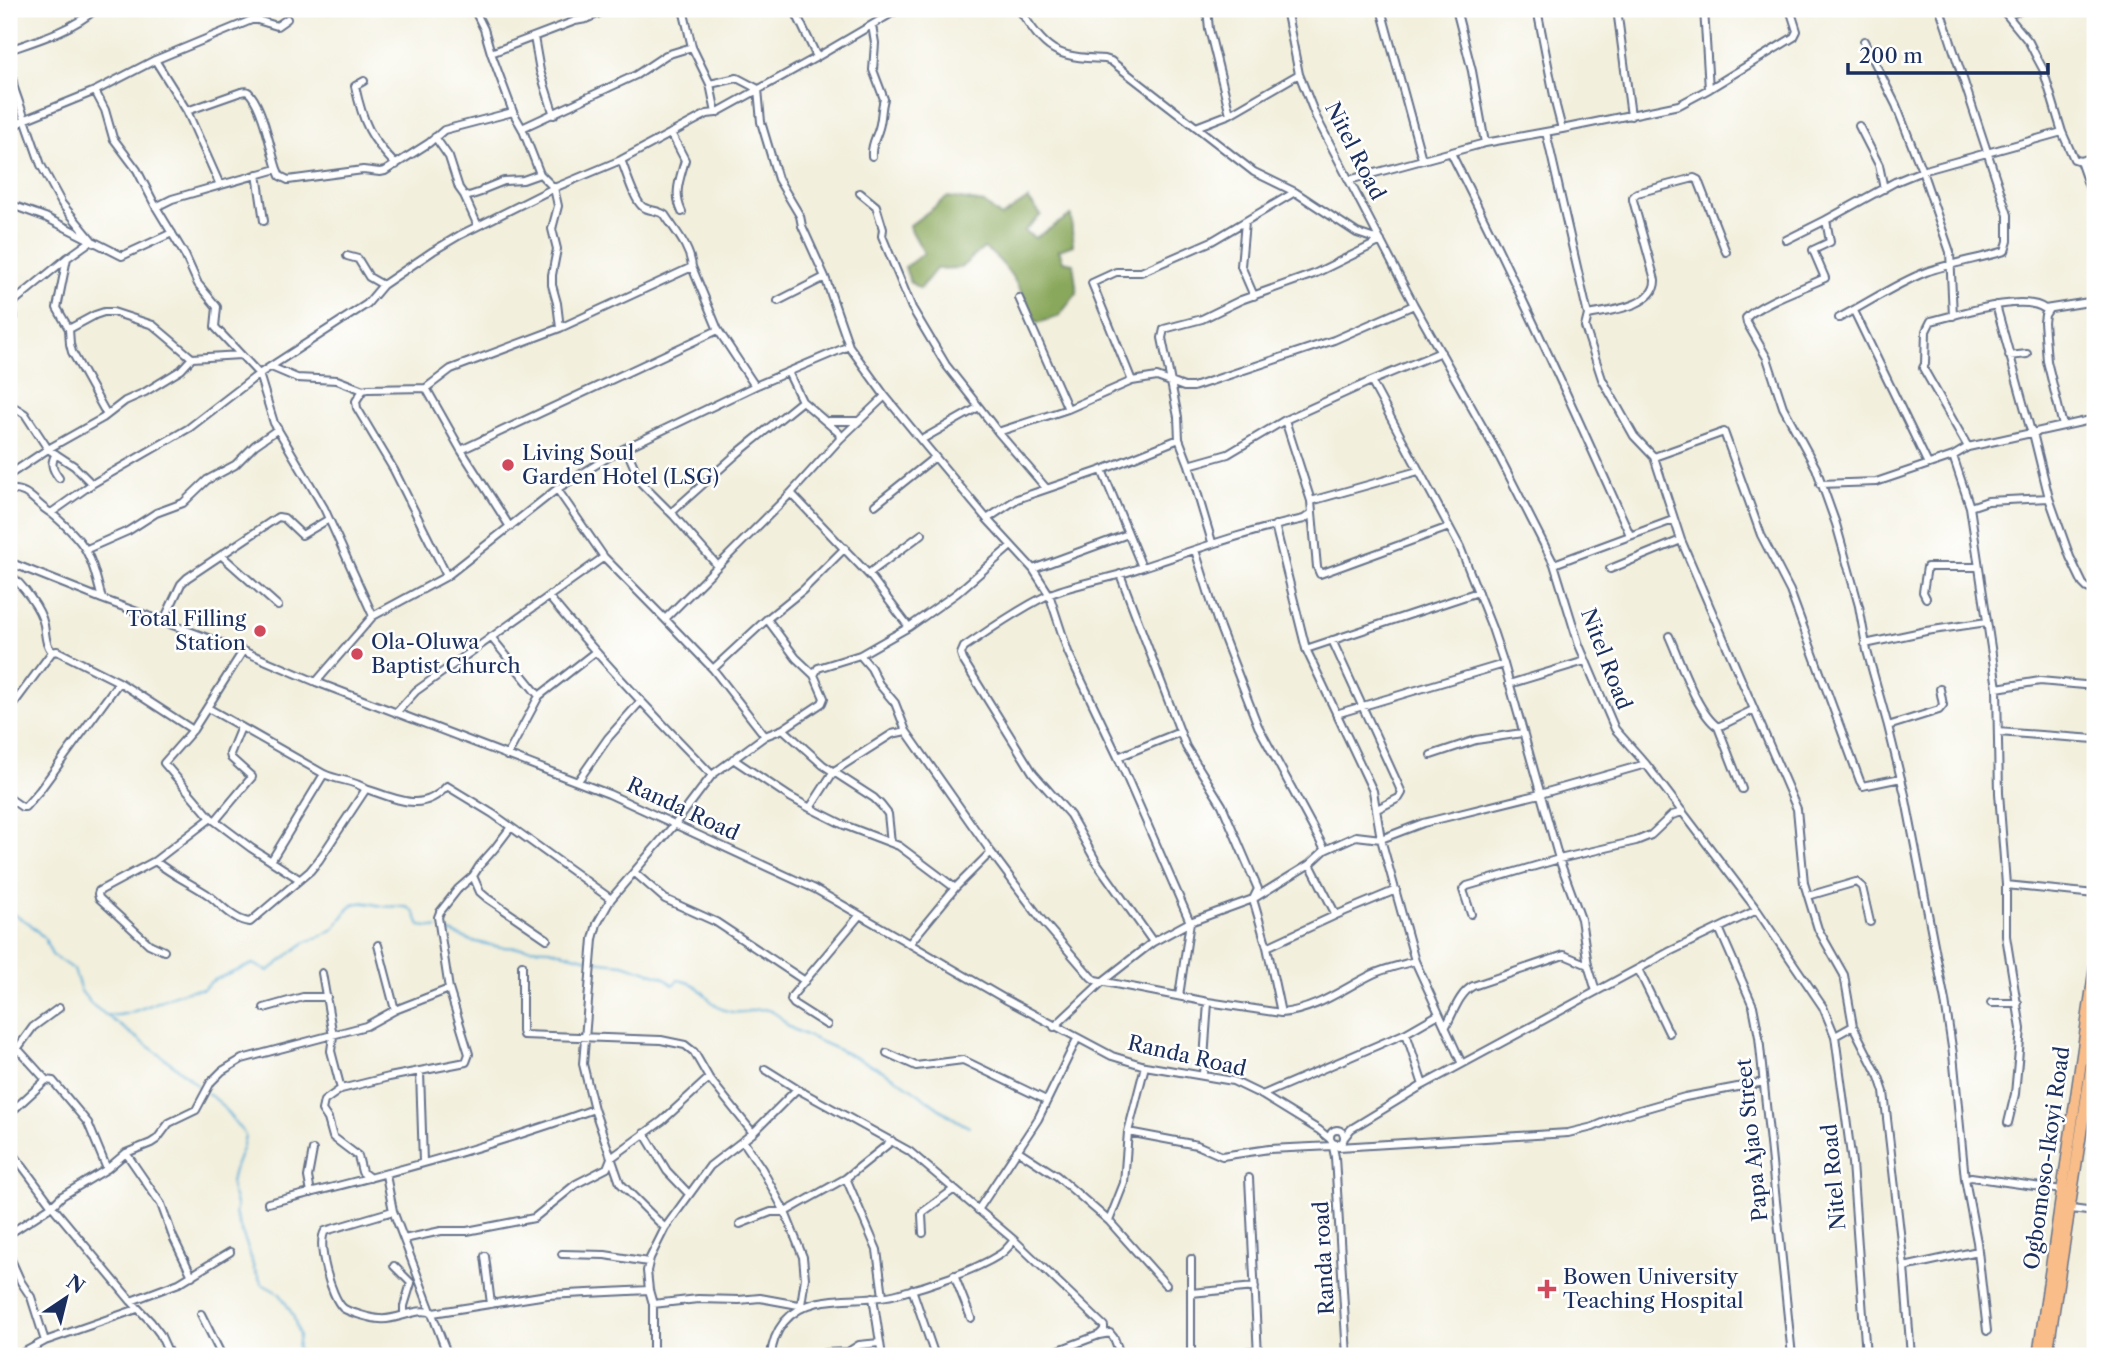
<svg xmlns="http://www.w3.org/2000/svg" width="2104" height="1365" font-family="'Libre Caslon Text',serif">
	<rect width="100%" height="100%" fill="#fff"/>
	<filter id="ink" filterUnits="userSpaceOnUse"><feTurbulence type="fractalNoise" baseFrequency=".0143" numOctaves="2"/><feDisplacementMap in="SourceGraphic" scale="14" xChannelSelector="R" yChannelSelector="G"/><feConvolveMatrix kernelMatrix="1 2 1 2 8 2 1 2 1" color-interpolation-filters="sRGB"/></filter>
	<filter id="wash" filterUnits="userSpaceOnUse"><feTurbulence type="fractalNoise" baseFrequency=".00686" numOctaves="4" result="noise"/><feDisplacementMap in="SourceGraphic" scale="28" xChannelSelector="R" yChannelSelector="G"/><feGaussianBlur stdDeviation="1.57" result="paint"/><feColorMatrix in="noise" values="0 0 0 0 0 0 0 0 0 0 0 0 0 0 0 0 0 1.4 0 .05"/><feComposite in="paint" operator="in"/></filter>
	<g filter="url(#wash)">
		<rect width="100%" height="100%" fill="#f2efdc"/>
		<path fill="#8aa85b" stroke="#526c5c" stroke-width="2" d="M948,197L984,203L1001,217L1028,199L1041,215L1024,231L1035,238L1071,215L1073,245L1059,250L1063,261L1073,263L1077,293L1058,317L1037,323C1023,296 1011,265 984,248L960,268L936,269L920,289L910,282L905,267L924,253L909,226Z"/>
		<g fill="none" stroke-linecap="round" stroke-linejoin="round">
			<path stroke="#5dadd8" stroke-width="2" d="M9,907L11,913L29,923L45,939L52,955L74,970L81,991L91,1004L179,1069L203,1091
				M443,929L472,941L500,947L549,949L601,962L623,964L663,977L673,985L678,980C683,981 689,982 694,985C705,991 711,1006 724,1010C752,1020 763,993 789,1027C824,1045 863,1058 897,1079C921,1094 943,1114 969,1127
				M106,1015C137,1019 171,989 203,989L212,981L253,964L268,971C280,963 291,952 303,944C312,938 325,936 333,929C341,922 345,909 355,904C363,900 373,905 382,906C402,909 412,899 420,926L437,928
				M208,1094L218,1101L245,1135C243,1155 231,1167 231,1186C232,1196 239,1204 235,1214L249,1251L254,1269L262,1284L280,1294L293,1315L299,1335L297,1349L307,1356"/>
		</g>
	</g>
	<g filter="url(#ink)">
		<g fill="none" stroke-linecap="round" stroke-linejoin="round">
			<defs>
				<path id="minor" d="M474,9L484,29L491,53L513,112L522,128L540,174L554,188L558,206L552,229L557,249L552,275V285L557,303L560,328
					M683,9L692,47L710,84L737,78L758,89L761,122L778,179L800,216L802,226L825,277L849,346L885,396
					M794,9L817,57
					M1019,9C1047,51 1053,57 1105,59L1111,61L1254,172L1295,192L1357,233L1381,241
					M1207,9L1209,29L1230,114
					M1286,9L1299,74L1316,117L1414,305L1499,456L1554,564L1579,645L1615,729L1646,764L1757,910L1823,1007L1835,1036L1852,1163L1866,1356
					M1381,9L1422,159
					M1456,9L1472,71L1485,143
					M1537,9L1556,106L1562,129
					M1617,9L1631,116
					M1704,9L1709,89
					M2002,9L2029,42L2036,56L2043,69L2062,132L2074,159L2080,161L2095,157
					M2008,15L2025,9
					M534,37L540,71L554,115
					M1864,41L1896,105L1922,171L1950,252L1953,316
					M9,50C38,40 72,30 96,9
					M491,53L575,21L586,19L609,9
					M9,57L14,88L41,165L62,204L94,243
					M155,60L187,111L220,185
					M364,81L355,86C363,123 370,138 396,165
					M710,84L716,113
					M95,91L105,110L113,138L137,170L156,207L185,255L198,284L217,307L215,327L259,374L274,423L324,508L373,616
					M187,111L241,92C246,91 247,90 251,95C264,112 270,148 277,169L280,176L288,180L363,170L380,172L385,171L429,143L444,130L513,112
					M1859,126L1879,165L1884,189
					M1196,127L1230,114L1299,74
					M522,128L636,75L666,55L692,47
					M9,129L26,119L95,91L155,60L254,19L277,26L287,19
					M1546,132L1588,315L1585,327L1602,379L1634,436L1654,457L1681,540L1797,809L1804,883L1818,929L1844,975L1853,1026
					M671,133L685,160C680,179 673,193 682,212
					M435,137L449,157L459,188L464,195L469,196L481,192L484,189L504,181L523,180L540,174
					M1451,153C1514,278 1573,406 1630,535
					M872,156C871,144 876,139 879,128C882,118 881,109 884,99L873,70L875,43L872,25
					M621,160C626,171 634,201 643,207C649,211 658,210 665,215C676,232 690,247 692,267
					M2080,161L2095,204
					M257,174L264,221
					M1349,180L1485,143L1562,129L1679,105L1709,89L1794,37L1797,31L1790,9
					M860,193L876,206L883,229L882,236L912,308L946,365L979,407
					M464,195L478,226
					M9,204L45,217L122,256L172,233
					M156,207L172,199L277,169
					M1245,222L1241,266L1254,296
					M1786,240L1826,220
					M347,256L358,259L369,277L383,285
					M67,258L57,308L69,329L70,344L72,352L107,415
					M1019,298L1068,409
					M778,301L825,277
					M1996,305L2030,428L2033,433L2049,498L2070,557L2083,584L2087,588L2095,591
					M2049,309L2045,315L2044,322L2047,361L2063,426
					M1855,313L1928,464
					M1588,315C1607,311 1656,307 1655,280L1633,200V197L1637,193L1694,178L1698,180L1726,252
					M1839,318C1868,303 1895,284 1926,272C1951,263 1979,259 2005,251L2008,241V215L1940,9
					M9,319L14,317L12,306L16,300L67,258L91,241
					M69,329L95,315L104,312H113L153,325L192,358
					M2009,356L2027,354
					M271,367L297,378L337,380L363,390
					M1132,381L1092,283L1116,272H1141L1212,241L1295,192
					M1371,381L1460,547L1492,628L1504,664L1559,859L1581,919L1588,965L1596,991
					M426,388L461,450L510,527
					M802,401L839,433L840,439
					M9,404L25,414L48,449L74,466L92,484
					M9,418L16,410
					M1285,420L1311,501
					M2093,420L2095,431
					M829,421H859
					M998,432L1046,488
					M921,440L987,519L1033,569L1049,594L1068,652L1118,757L1190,922L1179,996
					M1968,447L1923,368L1925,364L1926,331L1931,321C1957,315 2024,292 2045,309L2095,301
					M626,448L641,483L674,516
					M461,450L718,330
					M56,454C50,463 52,469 59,478
					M1953,456L1970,507L1997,688L1999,793L2006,885V936L2021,1029L2015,1094L2008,1123
					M1654,457L1724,432L1761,535L1790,591L1860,781L1863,786L1867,785L1901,778
					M1189,465L1228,454L1285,420L1371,381L1441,352
					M1102,470L1142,567
					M9,475L48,449L103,418L125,401L145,392L181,370L192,358L240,355
					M1820,484L1876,482L1953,456L1968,447L2095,419
					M557,489L604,557L665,619
					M9,490C28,487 36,505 51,513L92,484L189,428L259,374L367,304L383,285L433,251L460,235L554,188L621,160L707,114L716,113L817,57L899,9
					M791,493L871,577L909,627
					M875,505L935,457
					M1970,507L1988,501L2049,498
					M51,513C88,544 90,553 102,599
					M1312,513L1317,567L1320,574L1449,527
					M987,519L1017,499L1102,470L1179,439
					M1275,525L1306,649L1373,791L1381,839L1415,961L1462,1064
					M1212,542L1189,465L1179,439L1178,417L1162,338L1164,329L1202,319L1241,300L1314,274L1381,241
					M87,549L128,531L156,513L183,503L207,480L235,465L255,445L278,429
					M1195,550L1217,620L1258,726L1325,850
					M222,556L278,606
					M9,562L102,599L243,651L316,682L609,794L815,889L1005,999L1112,1056L1145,1066L1233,1081L1262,1095L1319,1130L1330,1139
					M1554,564L1673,520
					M717,565L674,516L673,511L739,452L802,401L788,372
					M1033,569L1128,534
					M1610,569L1681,540
					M9,574C22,584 41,609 44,625C46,637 45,643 52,652
					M868,574L922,534
					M1120,574L1186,747L1222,805L1258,889L1253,899L1267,947L1281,1013
					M447,576L394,470L357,408L356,401L363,390L367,389L426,388L451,369L560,328L692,267L718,330L755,386
					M549,597C600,659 655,717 712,775
					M1926,598L1923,592L1927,567H1979
					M767,619L796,658L814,675
					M164,620L181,584L187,578L278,517L284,518L302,535L329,519
					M1669,636C1680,660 1697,713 1718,727L1742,789
					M491,637L539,696
					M1332,640L1402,793L1399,798L1377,809
					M1865,644L1926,631L1987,622
					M1306,649L1478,592
					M243,651L193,730L164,763L211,818L251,848L299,879
					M860,655L871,668L879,684L895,703L906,731L991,852L1041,919L1091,977L1095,980L1208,1002L1281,1013C1316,1010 1342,989 1373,974C1386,968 1401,965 1415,961
					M713,669L767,619L803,590L845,548
					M316,682L373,616L447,576L557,489L615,453L755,386L849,346
					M1509,684L1585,661
					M1997,688L2040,681L2095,686
					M9,710L52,652L57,651L119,682L193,730
					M396,713L416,691L604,557
					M1336,714L1504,664
					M1888,726L1939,710L1943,705L1940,689
					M1718,727L1753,710
					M783,729L822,703L824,698L814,675L818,668L860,655L909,627L957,593L1011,546
					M1998,732L2095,739
					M765,736L783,729L823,765L874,798L881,805L888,814L891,843
					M1431,755L1476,740L1522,733
					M507,756L539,696L595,652
					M1118,757L1180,732
					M733,759L790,797L810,808L844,825L899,846L955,888
					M578,781L608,738L640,702
					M366,789C398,799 422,814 447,786L493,814L611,899
					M9,798L22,807H25L40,790L119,682
					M810,808L834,771L892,734L906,731
					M215,821L252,777L231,758L230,754L241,727
					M155,861C171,874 190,883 207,894C220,903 234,921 250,922L310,871L319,860L366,789C354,780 339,781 324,774L208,708
					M271,861L324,774
					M1310,864L1336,915L1396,890
					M635,873L665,899L716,922L805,981
					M473,876L480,892L487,898L547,939
					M2006,885L2095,894
					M1808,896L1856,882L1862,887L1870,922
					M1471,914L1463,890L1467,886L1559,859L1636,841L1651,835L1672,815L1683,812
					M1719,928L1753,1006L1759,1037L1792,1356
					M1153,942L1097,863L1070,815L1033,773L963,660L961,654L964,647C991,629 1017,610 1046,596C1069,585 1100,581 1124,573C1184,554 1242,532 1304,519L1312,513L1311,501L1418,471
					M909,944L955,888L991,852
					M378,945L395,1010
					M1267,947L1336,915
					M164,951L149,944L99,898L98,894L99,891L155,861L211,818
					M522,965V1031L523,1035L661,1040L685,1045L694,1052L709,1078L753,1133
					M1638,969L1669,1033
					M322,973L333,1036L331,1051L341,1089L389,1077L466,1062L469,1054L449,989L438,917L440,912L458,889L473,876L480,865L495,848L511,827
					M1991,1003H2018
					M264,1008L303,997H327
					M827,1025L794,1004L791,1000L792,996L859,916
					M1446,1026C1453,1014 1459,993 1473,986L1564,955L1588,965
					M1054,1027L1103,981L1153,942L1190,922L1253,899L1310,864L1325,850L1356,836L1381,839L1423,823L1540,794L1646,764
					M1406,1033L1423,1085
					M1835,1036L1853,1026L1879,1077L1884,1092L1904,1267L1911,1356
					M18,1049L46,1080
					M887,1053L916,1066L963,1060L1046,1100
					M9,1060L33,1027L59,1008
					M765,1069L797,1089L909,1151L1014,1240C1010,1245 1005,1252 999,1255C974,1271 927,1286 897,1294C861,1304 812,1289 784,1322C776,1332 772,1343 771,1356
					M420,1072L423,1162
					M1203,1074L1208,1002
					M341,1089L324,1101L322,1110L328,1119L333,1137L358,1156L362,1172L370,1178
					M1262,1095L1406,1033L1439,1014
					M9,1114L46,1080L53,1081L88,1123L107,1169
					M1330 1137a7 7 0 1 1 14 0a7 7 0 1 1-14 0Z
					M1128,1132L1197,1145L1222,1156L1269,1149L1333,1146
					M644,1133L667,1171L689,1194
					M1344,1138L1351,1129L1423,1085L1671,951L1757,910
					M743,1141L762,1169L785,1212L803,1257L805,1278L801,1305
					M1332,1142L1335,1157L1347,1356
					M1339,1147L1568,1133L1593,1127L1622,1115L1685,1097L1764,1082
					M9,1148L52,1206L131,1301L151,1322L160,1334L170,1356
					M1017,1150L1057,1176L1109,1221L1166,1285
					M126,1153L161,1204L173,1237L192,1276
					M386,1175L393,1211L448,1356
					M846,1178L877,1250L883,1296
					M1249,1178L1258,1356
					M1965,1179L1971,1177L2062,1190
					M311,1193L308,1177L313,1150
					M268,1203C378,1177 487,1148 594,1109
					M2071,1209L2095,1212
					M978,1210L1038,1119L1077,1039
					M393,1211L325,1231C316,1244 331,1297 343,1308C348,1312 373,1319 380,1319C398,1321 416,1306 433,1313L547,1295L649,1290
					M1109,1221L1124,1183L1128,1132L1145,1066
					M740,1224L771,1212H785L846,1178L892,1141
					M665,1228L620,1183L594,1109L583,1064L593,939L597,924L611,899L675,824L712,775L765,736L713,669L665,619L791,493L840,439L885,396L921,440L979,407L998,432L1068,409L1132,381L1157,377L1184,387H1193L1334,340L1414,305
					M923,1233L922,1215L923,1212L953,1190
					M9,1234L52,1206L62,1196L107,1169L126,1153L151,1143L157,1139L169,1123L196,1110L211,1082L222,1071L242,1059L366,1026L395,1010L449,989
					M404,1239L441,1231H467L534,1218L576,1184L607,1168L611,1158L662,1121L709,1078
					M1014,1240L1104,1326V1330L1099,1335L1043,1356
					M562,1254L605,1255L648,1262
					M9,1255L21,1282L31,1297L45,1341
					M485,1256L491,1304
					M1191,1259V1356
					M394,1266L411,1283L404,1306V1315
					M1904,1267L1978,1251
					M954,1275L971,1318
					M912,1289L935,1356
					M1191,1293L1255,1287
					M873,1297L882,1356
					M131,1301L179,1283L230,1252
					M653,1304L698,1299L739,1300L760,1298L804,1306
					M201,1314L222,1356
					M1987,1331L1977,1242L1965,1179L1953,1054L1945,1001L1905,795L1888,726L1867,651L1859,606L1836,524L1816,468L1783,407L1767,358L1747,323L1746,318C1761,302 1804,288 1825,278L1813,250L1830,242L1826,220L1895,182L1922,171L2062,132
					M1099,1335L1110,1333L1114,1338L1121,1356
					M17,1356L45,1341L137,1309
					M653,1356V1304L649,1290L647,1271L650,1258L665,1228L710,1166L753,1133L797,1089
					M821,1356L824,1353L848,1352L859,1345L879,1343
					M1216,1356L1259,1350"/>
				<path id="primary" d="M2038,1356L2095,966
					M2047,1356L2095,1042"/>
			</defs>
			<use href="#minor" stroke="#66728a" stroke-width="10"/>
			<use href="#primary" stroke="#66728a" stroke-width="13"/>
			<use href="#minor" stroke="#fff" stroke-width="6"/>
			<use href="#primary" stroke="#f8bd89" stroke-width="10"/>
		</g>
	</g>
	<g fill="#d1495b" stroke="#fff" stroke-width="2.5">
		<circle cx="508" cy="465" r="7"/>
		<circle cx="260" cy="631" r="7"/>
		<circle cx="357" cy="654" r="7"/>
		<path d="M1543.5 1278.5h7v7h7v7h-7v7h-7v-7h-7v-7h7z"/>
	</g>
	<g text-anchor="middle" stroke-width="5" stroke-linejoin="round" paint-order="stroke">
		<g font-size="21" fill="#1b2f5e" stroke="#fff">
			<text transform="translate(1355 151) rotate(63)" y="7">Nitel Road</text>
			<text transform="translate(1606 659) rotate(69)" y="7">Nitel Road</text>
			<text transform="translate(683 809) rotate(25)" y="7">Randa Road</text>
			<text transform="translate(1187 1056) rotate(13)" y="7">Randa Road</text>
			<text transform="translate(1752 1140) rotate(-96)" y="7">Papa Ajao Street</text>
			<text transform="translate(2047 1158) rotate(-82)" y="7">Ogbomoso-Ikoyi Road</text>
			<text transform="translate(1834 1177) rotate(-95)" y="7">Nitel Road</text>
			<text transform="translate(1324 1258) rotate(-93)" y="7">Randa road</text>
		</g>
		<g font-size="21" fill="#1b2f5e" stroke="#fff" text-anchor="start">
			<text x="522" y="460">Living Soul<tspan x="522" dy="24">Garden Hotel (LSG)</tspan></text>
			<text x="246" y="626" text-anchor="end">Total Filling<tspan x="246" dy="24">Station</tspan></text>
			<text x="371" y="649">Ola-Oluwa<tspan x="371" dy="24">Baptist Church</tspan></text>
			<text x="1563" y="1284">Bowen University<tspan x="1563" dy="24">Teaching Hospital</tspan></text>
		</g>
	</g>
	<rect width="2104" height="1365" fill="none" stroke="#fff" stroke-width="35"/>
	<g transform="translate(66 1298) rotate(35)" stroke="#ffffff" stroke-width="5" paint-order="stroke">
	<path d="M0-5L12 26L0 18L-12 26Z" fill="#1b2f5e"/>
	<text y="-10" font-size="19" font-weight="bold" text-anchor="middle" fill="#1b2f5e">N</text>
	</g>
	<path d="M1848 63v10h200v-10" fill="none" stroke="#1b2f5e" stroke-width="3.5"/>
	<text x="1859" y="63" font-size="21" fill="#1b2f5e" stroke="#ffffff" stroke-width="5" paint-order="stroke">200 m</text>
</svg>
